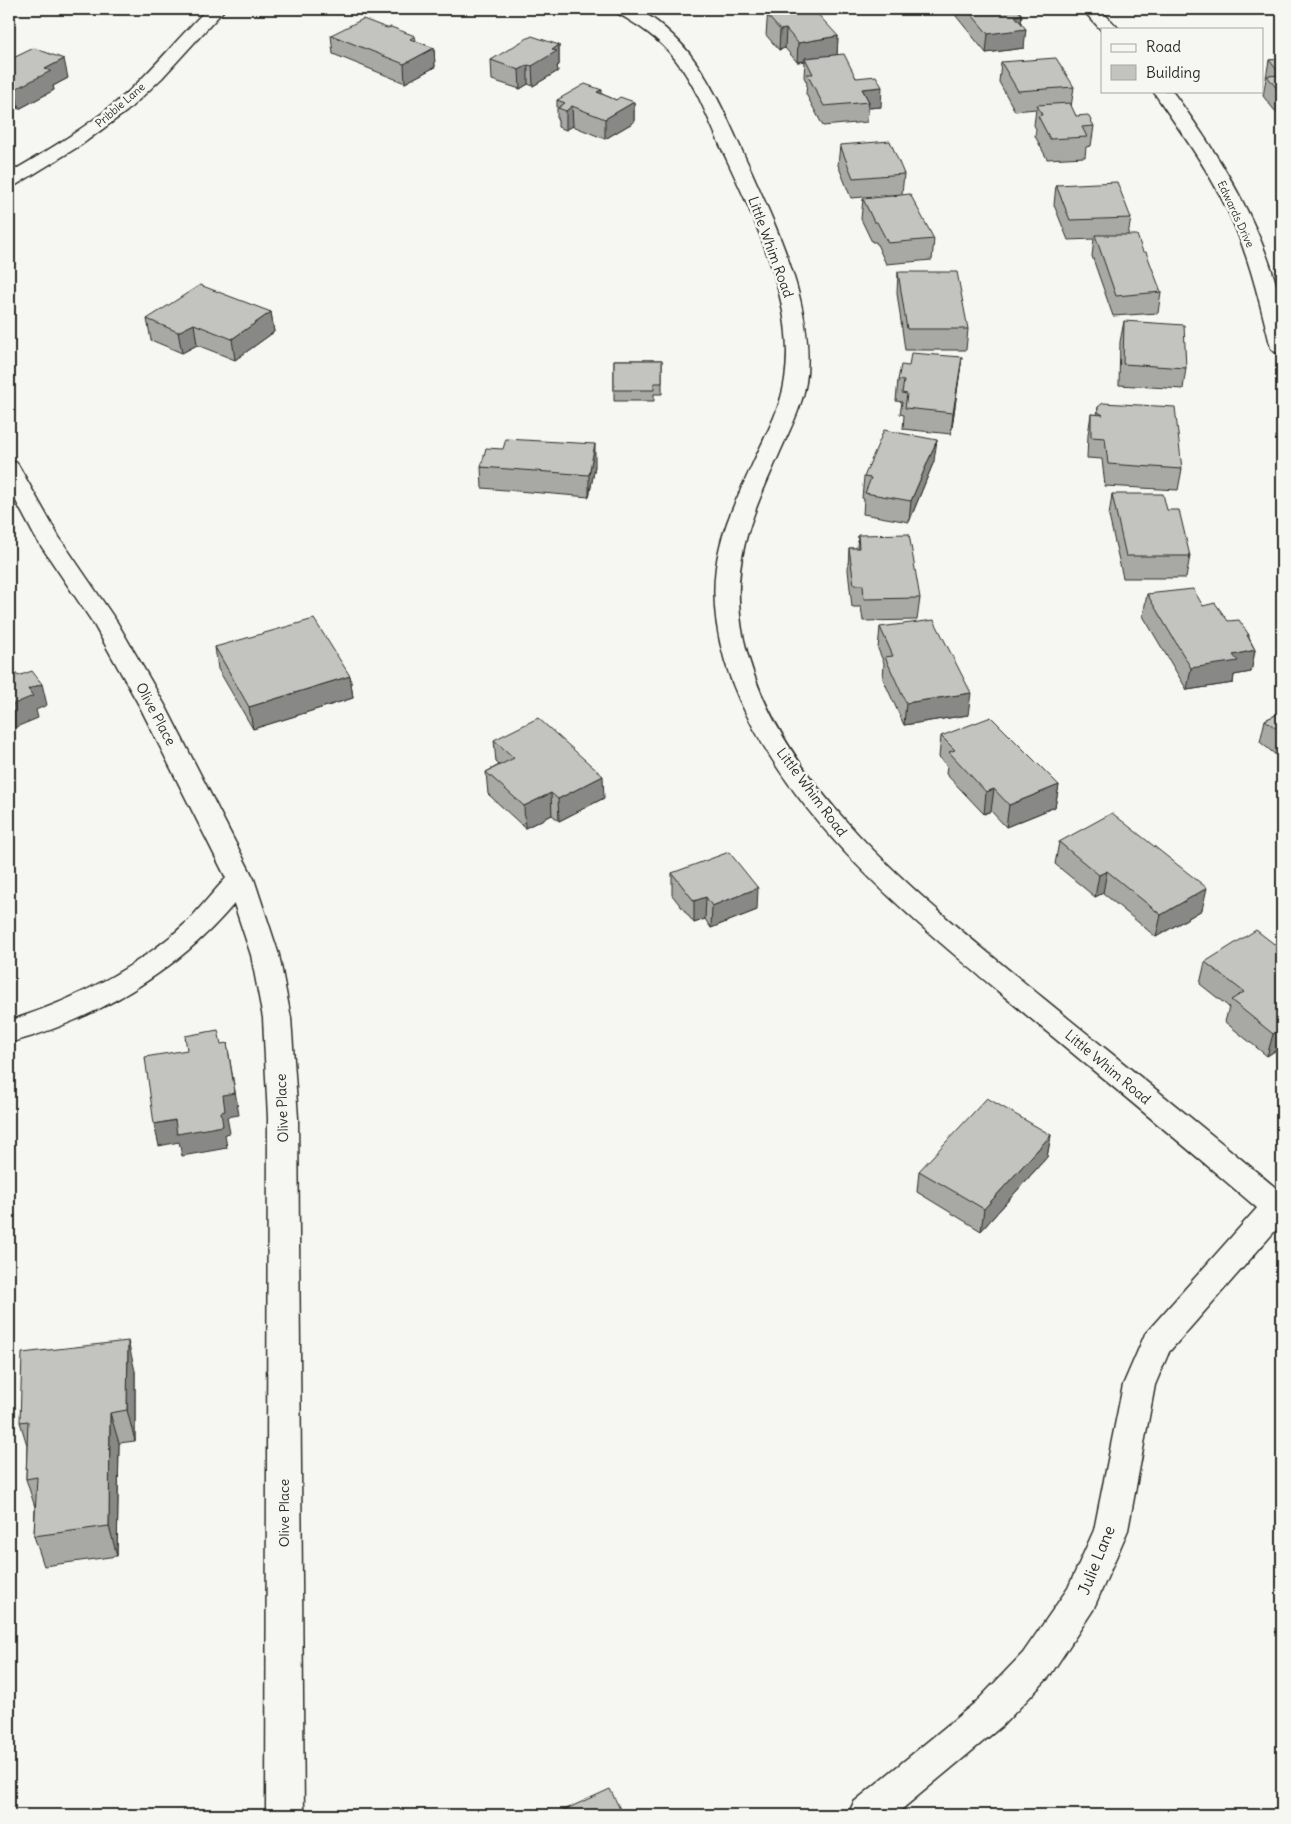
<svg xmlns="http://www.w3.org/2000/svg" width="1291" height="1824" font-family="Delius,sans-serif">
	<rect width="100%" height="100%" fill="#f6f6f2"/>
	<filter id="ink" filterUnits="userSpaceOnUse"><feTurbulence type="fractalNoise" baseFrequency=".02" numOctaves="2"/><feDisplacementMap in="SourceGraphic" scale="10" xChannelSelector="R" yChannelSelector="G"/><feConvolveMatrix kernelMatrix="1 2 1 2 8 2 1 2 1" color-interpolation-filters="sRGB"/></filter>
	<g filter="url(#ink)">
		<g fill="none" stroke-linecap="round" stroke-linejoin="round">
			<defs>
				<path id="minor" d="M207,9H225L162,78L127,111L81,145L16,185L9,187V173C51,149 92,124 128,92C156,66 180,36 207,9Z
					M615,9C621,9 631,7 637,10C654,16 678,39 689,53C715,87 731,127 749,166C768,209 789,253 800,299C806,324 809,348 807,374C805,401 791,427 780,452C751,517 728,566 744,640C777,790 931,905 1043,998C1123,1063 1203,1127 1282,1193V1223L1169,1352L1155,1385L1128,1530L1093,1610L1049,1677L1003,1725L895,1815H848L854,1802L977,1701L1023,1653L1068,1588L1094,1530L1123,1385L1145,1334L1257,1208C1178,1140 1097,1074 1017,1007C910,918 798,828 739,699C718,652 707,597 720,546C727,517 741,490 753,463C765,436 781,409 785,379C797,302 752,214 720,145C707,116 695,84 675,59C660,39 638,25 617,13Z
					M1082,9H1100L1119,29H1102V31Z
					M1153,91H1172C1220,156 1265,228 1282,308C1285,323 1282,340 1282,354L1275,352L1271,348C1259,300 1248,251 1226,207C1206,166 1179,129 1153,91Z
					M9,461L17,463L20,468L59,537L117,622L166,707L254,879L279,955L291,1018L298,1118L304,1815H266L268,1118L263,1018L251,955L234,904C177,972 95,1020 9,1043V1021C74,1000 138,968 188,921C201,907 213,892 226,878L140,707L93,623L35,537L9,488Z"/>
			</defs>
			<use href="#minor" stroke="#2b2b2b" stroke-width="3"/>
			<use href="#minor" fill="#f6f6f2" fill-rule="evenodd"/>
		</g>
		<path fill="#a8a8a5" stroke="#2b2b2b" d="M768,9L838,36L837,55L881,107L868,108L867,122L823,126L806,94L807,83L804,77L805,61L797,62L785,48L779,50L766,35Z
			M956,9H1017L1022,15L1021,23L1024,48L986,53L956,16Z
			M331,35L415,36L416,41L434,48L435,67L405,83L333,54Z
			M559,45V65L557,66L558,71L533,86L528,84L520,89L492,80L491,60Z
			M1282,59V116H1279L1263,96L1269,60Z
			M9,60L68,78L53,86L54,90L19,109L9,105Z
			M1001,62L1074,87L1071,107L1076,116L1094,126L1091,146L1086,147L1085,157L1047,159L1035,136L1036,129L1034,125L1036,109L1015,111L999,82Z
			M602,94L616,100L634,102V122L605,139L573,126L566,130L558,127V120H557V100Z
			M840,145L904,174L902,194L851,198L838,165Z
			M1056,185L1131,218L1128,235L1143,252L1161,292L1158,313L1113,316L1092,256L1094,239L1068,240L1054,205Z
			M863,199L934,239L932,260L886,264L876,242H872L861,219Z
			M898,272L968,329L966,350H905L897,293Z
			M271,312L274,332L235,360L197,345L182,353L151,340L147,319Z
			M1124,321L1186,368L1183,389L1119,385L1120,342Z
			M962,357L951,434L903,429L904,415L900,414L902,402L896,401L898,380L909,366Z
			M614,360H662V394H654V401H614Z
			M1098,407L1182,469L1178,490L1105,486L1102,459L1087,458L1088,435L1091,414L1097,415Z
			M934,461L909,522L863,514L864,499L862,498L864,477Z
			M595,466L589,497L482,488L481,467Z
			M1112,494L1167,510L1190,556L1186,578H1123L1109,516Z
			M858,535L920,598L917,620L863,621L861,607H852L848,570L849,548H857Z
			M1147,594L1203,606L1228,621L1249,635V638L1255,650L1251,672L1234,675L1233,683L1187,690L1143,616Z
			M880,627L968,715L904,725L883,679L884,663L878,649Z
			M215,647L350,676L353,698L253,729L218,669Z
			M1282,712V760L1260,742L1265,720Z
			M941,736L1059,785L1055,807L1006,827L991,811L984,814L946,774L947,766L939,757Z
			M494,740L604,798L559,821L552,815L525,828L488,794L486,772L499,765L496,762Z
			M1059,842L1202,910L1156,937L1103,893L1095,897L1055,864Z
			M672,873L757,910L711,928L705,919L694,923L672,895Z
			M1282,950V1048L1281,1047L1267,1056L1225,1022L1229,1007L1200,984L1205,962Z
			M1051,1135L1047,1157L981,1231L917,1192L919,1171Z
			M135,1371V1441L119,1443L117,1556L44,1566L34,1536L35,1507L26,1479L27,1445L20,1422Z"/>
		<path fill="#888886" stroke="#2b2b2b" d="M1022,15L1020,29H1026L1024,48L986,53L988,34L1015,16Z
			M786,29L785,48L779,50L780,30Z
			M838,36L837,55L805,58V61L797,62L798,43Z
			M559,45V65L557,66L558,71L533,86L532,66L552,50Z
			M434,48L435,67L405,83L404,64Z
			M64,59L68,78L53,86L54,90L19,109L15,89L45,69Z
			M528,65V84L520,89L519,70Z
			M882,87L881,107L868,108L869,102L862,89Z
			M602,90V109L597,92Z
			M634,102V122L605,139V119Z
			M572,106L573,126L566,130V111Z
			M271,312L274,332L235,360L232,339Z
			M194,324L197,345L182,353L178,332Z
			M962,357L951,434L953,413Z
			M937,440L934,461L909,522L911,501Z
			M595,444V466L589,497V475Z
			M1255,650L1251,672L1234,675L1233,683L1187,690L1191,668L1233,655Z
			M350,676L353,698L253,729L249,707Z
			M42,684L47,705L36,710L38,718L9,730V706L28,689Z
			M971,693L968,715L904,725L906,703Z
			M603,776L604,798L559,821L558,799Z
			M1059,785L1055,807L1006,827L1009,805Z
			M994,789L991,811L984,814L986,792Z
			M551,793L552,815L525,828L524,806Z
			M1107,871L1103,893L1095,897L1099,875Z
			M758,888L757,910L711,928L712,906Z
			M1207,888L1202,910L1156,937L1161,915Z
			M706,897L705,919L694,923V901Z
			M1282,1028V1041L1281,1047L1267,1056L1273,1034Z
			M227,1043L239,1115L227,1117L230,1133L225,1134L227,1148L182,1156L179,1142L159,1146L154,1124L221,1112Z
			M1051,1135L1047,1157L981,1231L984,1209Z
			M128,1341L135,1371V1441L127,1410Z
			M110,1413L119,1443L117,1556L109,1526Z"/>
		<path fill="#c3c3c0" stroke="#2b2b2b" d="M768,9H813L838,36L798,43L786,29L780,30L767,15L773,14Z
			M967,9H1017L1022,15L1015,16L1026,29L988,34Z
			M363,19L387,28L391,27L415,36L410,39L434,48L404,64L331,35Z
			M532,36L559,45L552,50L557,51L532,66L528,65L519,70L491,60L524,40Z
			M34,48L64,59L45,69L51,71L15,89L9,87V60Z
			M844,54L856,78L876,76L882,87L862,89L869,102L824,106L807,74H813L805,58Z
			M1056,58L1074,87L1018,91L1001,62Z
			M1282,59V95L1267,76L1281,75L1269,60Z
			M585,84L602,90L597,92L616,100L620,97L634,102L605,119L572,106L566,111L558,108L565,103L557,100Z
			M1070,103L1076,116L1088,115L1094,126L1082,127L1087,137L1050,139L1038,116L1042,115L1037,105Z
			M890,141L904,174L853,178L840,145Z
			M1117,182L1131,218L1070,220L1056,185Z
			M910,194L934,239L888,243L877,222H874L863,199Z
			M1095,235H1137L1143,252H1146L1161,292L1116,296Z
			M898,272H957L968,329H907Z
			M200,285L271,312L232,339L194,324L178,332L147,319Z
			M1124,321L1184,325L1186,368L1123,364Z
			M911,353L962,357L953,413L905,408L907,394L902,393L904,381L898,380L901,365L909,366Z
			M614,360H662V383H654V390H614Z
			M1103,403L1175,407L1182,469L1108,464L1105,438L1091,437V414L1103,415L1098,412V407Z
			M884,430L937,440L911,501L865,493L871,478L864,477Z
			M506,439L595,444L589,475L481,467L486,448L503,449Z
			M1112,494H1163L1167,510H1179L1190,556H1126Z
			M909,534L920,598L864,599L863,585H854L849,548H859L858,535Z
			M1193,589L1203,606L1215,603L1228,621L1239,620L1249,635H1247L1255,650L1233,655L1238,661L1191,668L1147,594Z
			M314,619L350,676L249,707L215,647Z
			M934,620L971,693L906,703L885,657L893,656L880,627Z
			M11,667L18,676L32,671L42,684L28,689L33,696L9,706V668Z
			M1282,712V733L1265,720Z
			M991,717L1059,785L1009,805L994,789L986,792L949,752L955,750L941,736Z
			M538,718L603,776L558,799L551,793L524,806L486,772L514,758L494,740Z
			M1112,813L1207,888L1161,915L1107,871L1099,875L1059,842Z
			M729,852L758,888L712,906L706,897L694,901L672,873Z
			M1256,930L1282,950V1028L1273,1034L1231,1000L1244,992L1205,962Z
			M218,1030L221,1044L227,1043L235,1093L223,1095L225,1111L221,1112L223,1126L177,1134L175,1120L154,1124L145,1057L187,1050L185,1036Z
			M987,1098L1051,1135L984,1209L919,1171Z
			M128,1341L127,1410L110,1413L109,1526L34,1536L37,1477L26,1479L28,1421L20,1422L22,1353Z
			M610,1789L623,1815H553Z"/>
	</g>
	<g text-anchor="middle" stroke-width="5" stroke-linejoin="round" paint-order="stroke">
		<g font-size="11" fill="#2b2b2b" stroke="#f6f6f2">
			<text transform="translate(120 105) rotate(-41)" y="4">Pribble Lane</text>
			<text transform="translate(1236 214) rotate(65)" y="4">Edwards Drive</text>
		</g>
		<g font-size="14" fill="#2b2b2b" stroke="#f6f6f2">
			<text transform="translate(771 247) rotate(70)" y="5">Little Whim Road</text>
			<text transform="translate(156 714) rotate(62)" y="5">Olive Place</text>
			<text transform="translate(812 792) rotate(53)" y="5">Little Whim Road</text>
			<text transform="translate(1108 1067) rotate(40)" y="5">Little Whim Road</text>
			<text transform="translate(282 1108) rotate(-92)" y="5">Olive Place</text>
			<text transform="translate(284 1513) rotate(-90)" y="5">Olive Place</text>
		</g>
		<g font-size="16" fill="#2b2b2b" stroke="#f6f6f2">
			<text transform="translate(1096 1560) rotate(-68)" y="6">Julie Lane</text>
		</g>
	</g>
	<rect width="1291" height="1824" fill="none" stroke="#f6f6f2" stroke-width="30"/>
	<rect x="15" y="15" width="1261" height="1794" fill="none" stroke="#2b2b2b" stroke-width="2" filter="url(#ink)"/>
	<rect x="1101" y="28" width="162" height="65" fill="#f6f6f2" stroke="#a5a5a2"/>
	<rect x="1111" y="44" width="25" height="8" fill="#f6f6f2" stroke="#a5a5a2"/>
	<text x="1146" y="52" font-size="15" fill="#2b2b2b">Road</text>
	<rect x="1111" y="65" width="25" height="15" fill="#c3c3c0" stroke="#a5a5a2"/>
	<text x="1146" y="78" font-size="15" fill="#2b2b2b">Building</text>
</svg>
